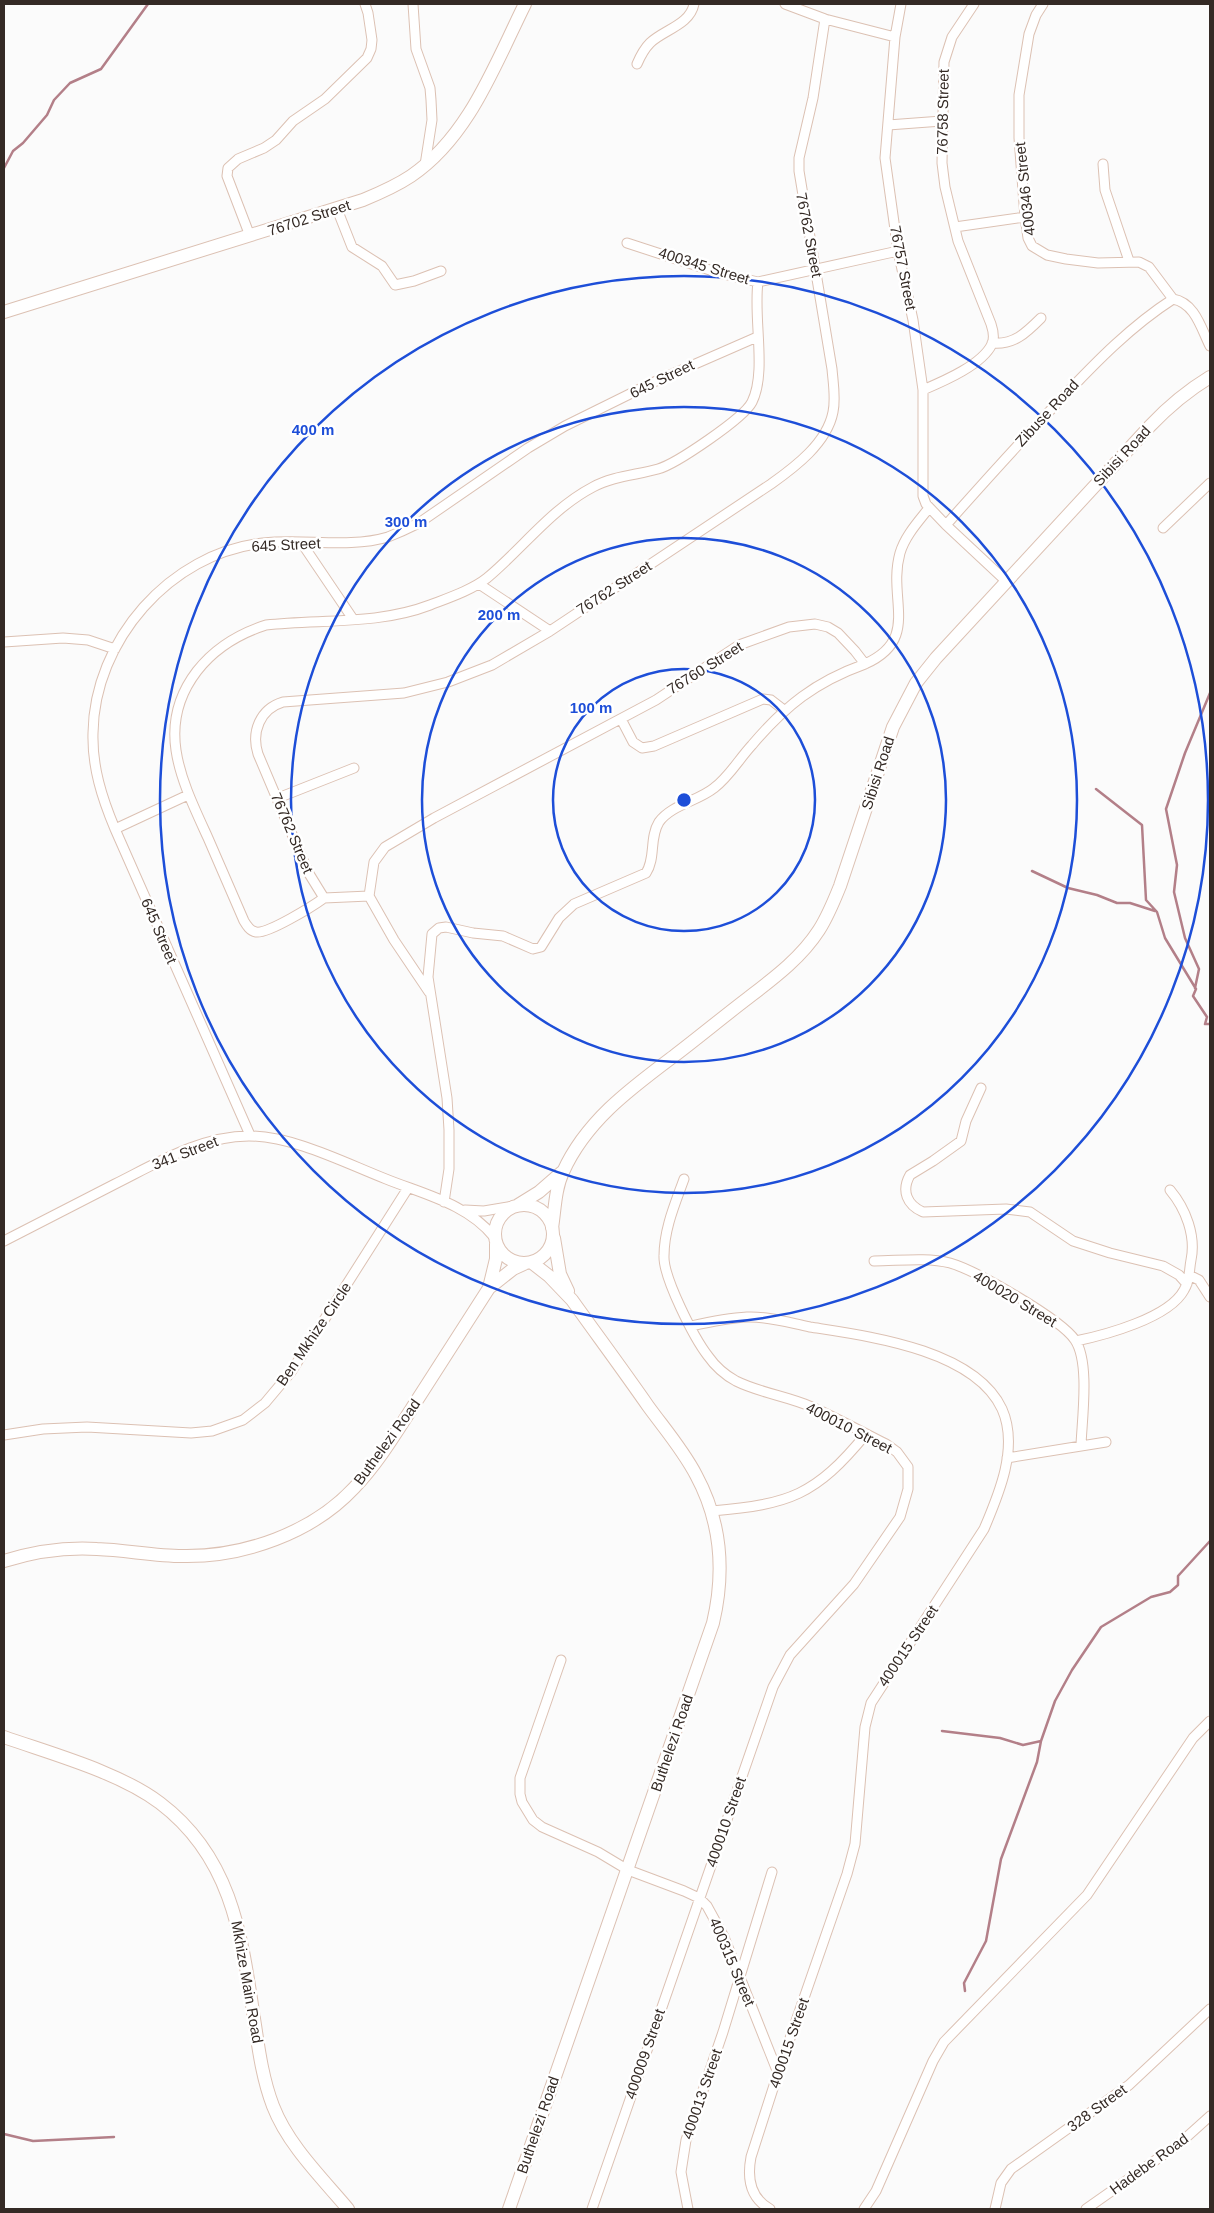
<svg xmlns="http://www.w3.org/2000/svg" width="1214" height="2213" font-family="Arial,sans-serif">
	<rect width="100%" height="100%" fill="#fbfbfb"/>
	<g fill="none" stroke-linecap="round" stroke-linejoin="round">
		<path stroke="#b37f88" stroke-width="2.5" d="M4,168L13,151L23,143L47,115L54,100L70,83L101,69L148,4
			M1096,789L1142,825L1146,900L1157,912L1165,938L1196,989L1193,996L1207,1017L1205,1024H1210
			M1032,871L1068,888L1097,895L1117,903H1130L1155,911
			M1195,988L1199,969L1185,938L1174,892L1177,865L1166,809L1185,753L1210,693
			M942,1731L1000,1738L1023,1745L1041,1741
			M965,1991L964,1983L986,1941L1001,1859L1037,1762L1041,1741L1055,1701L1072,1670L1101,1627L1151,1597L1170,1592L1178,1585V1576L1210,1541
			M4,2134L33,2141L114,2137"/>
		<defs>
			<path id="street" d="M413,4L416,49L430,88L431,100L432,120L425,165
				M785,4L825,19L895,37
				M901,4L895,37L885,158L898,251L913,320L923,390V496L926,504L946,525
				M1043,4L1036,15L1029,34L1019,95V138L1025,217L1028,238L1032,246L1047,255L1066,259L1098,263L1139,262L1149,267L1173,299
				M637,64C640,57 644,49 650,43C663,30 690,25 694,4
				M888,125L942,121
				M1103,164L1105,190L1129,261
				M337,209L352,247L382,266L395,285L414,281L441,271
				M955,227L1025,217
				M250,236L227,176L228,168L238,159L264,148L276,140L293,121L325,99L367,58L371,49L372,40L368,13L365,4
				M627,243L719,273L758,282L898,251
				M758,282C753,318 767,372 752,402C744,418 676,464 658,469C637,475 613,476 593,487C551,509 523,548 487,578C472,590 448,598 430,605C378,625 320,619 266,625C238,634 215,648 197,671C154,727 182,781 208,838C220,866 232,893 244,921C247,926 250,931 256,932C268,934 313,906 324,898L308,872L258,754C251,732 260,709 283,702L404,693L448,682L492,665L550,631L771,484C795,467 827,443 833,412C836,398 833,382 832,369L799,171V158L813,98L825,19
				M992,343C1014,345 1026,333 1041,318
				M923,390C944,381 982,365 992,344C995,337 993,330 991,324L958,241L945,187L942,163L944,62L952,37L974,4
				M1163,528L1210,483
				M301,542L353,619
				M1007,582L946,525C984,482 1023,439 1062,398C1096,362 1131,326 1173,299C1195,303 1201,328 1210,346
				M479,584L550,631
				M4,642L63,638L88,640L115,649
				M621,719L633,742L642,748L654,746L763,699L771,700L784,710
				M278,798L354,768
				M115,829L188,795
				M369,896L374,862L385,847L434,818L656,700L739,645L789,627L815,624L828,627L838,633L855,651L865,664C921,639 887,599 900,553C905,536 918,522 929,508
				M324,898L369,896L394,940L429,992
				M981,1088L966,1121L961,1141L933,1161L910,1175C901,1191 907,1205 923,1212L1006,1209L1030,1212L1073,1241L1110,1253L1163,1266L1179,1275L1187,1284
				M250,1135L115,829C102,798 92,767 93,733C94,641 170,553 263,543C304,538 347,549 388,537C398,533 409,528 419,523L528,448L565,426L654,382L757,337
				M444,1202L449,1169V1130L447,1098L428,977L432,934L439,928L446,927L473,933L503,936L533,949L541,947L559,918L574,904L646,873C656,858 649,838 659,822C671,805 698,801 714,788C729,777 739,759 752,745C785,706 815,682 865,664
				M465,1210L484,1211L513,1206
				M4,1241C41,1222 78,1203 115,1184C157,1163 201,1136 249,1136C293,1136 345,1163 386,1179C423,1194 468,1204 494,1237
				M874,1261C898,1261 926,1257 950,1263C975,1270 1061,1319 1075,1340C1090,1362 1082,1419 1081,1445
				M1189,1275L1199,1280L1210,1297
				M691,1326C709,1322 728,1318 747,1317C768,1316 790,1323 810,1327C867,1336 974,1349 1002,1409C1019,1447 999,1494 984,1529L871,1703L865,1727L855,1844L847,1874L778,2073L751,2157C747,2178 750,2198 770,2209
				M1076,1341C1105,1335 1169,1318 1184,1290C1190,1281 1189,1270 1191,1260C1196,1236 1186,1209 1170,1190
				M4,1435L43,1429L87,1427L191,1433L212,1431L243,1420L265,1403L291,1372L408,1188
				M1007,1458L1106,1442
				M712,1511C790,1504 815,1496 866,1434
				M561,1660L520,1778V1794L522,1802L533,1820L542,1827L598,1852L628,1870L684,1891L699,1898L707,1906L724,1937L778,2073
				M592,2209L773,1687L790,1655L854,1584L900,1517L908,1489V1467L897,1452L886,1444C862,1432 837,1418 812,1407C787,1396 760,1393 736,1381C725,1375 715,1366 708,1356C694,1338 663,1277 664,1256C664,1229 675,1204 684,1179
				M688,2209L681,2172L686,2140L723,2032L772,1872
				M864,2209L876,2191L933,2061L944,2042L1087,1895L1193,1738L1210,1721
				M995,2209L1001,2183L1011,2169L1129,2085L1210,2009
				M1086,2209L1180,2143L1210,2116"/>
			<path id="secondary" d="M4,312L363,200C380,193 396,186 411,176C469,137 495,64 525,4
				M495 1234a29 29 0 1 1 58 0a29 29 0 1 1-58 0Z
				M518,1205L539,1192L562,1172
				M552,1228C555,1209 555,1189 563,1172C586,1121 630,1089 674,1056C699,1037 723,1017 748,998C774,978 801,958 819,930C828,916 834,901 840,886L893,727L916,683L936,658L1150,426C1168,407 1187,391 1210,377
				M554,1238L560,1274L568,1291
				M489,1288L513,1269L526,1263
				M4,1561C33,1552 66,1547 97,1549C126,1550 154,1556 183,1556C244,1557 312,1533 354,1488C377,1464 394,1436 412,1408C438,1368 463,1328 489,1288L496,1259V1244
				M4,1737C52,1754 119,1772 160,1803C234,1859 242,1940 255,2025C259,2052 263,2080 273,2106C288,2145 322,2178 348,2209
				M509,2209L713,1623C725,1572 721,1521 696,1475C683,1450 664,1428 648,1406C623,1370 597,1335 572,1300L549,1276L531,1262"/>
		</defs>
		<use href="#street" stroke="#dcc1b3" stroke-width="11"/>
		<use href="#secondary" stroke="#dcc1b3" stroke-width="14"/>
		<use href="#street" stroke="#fff" stroke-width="9"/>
		<use href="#secondary" stroke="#fff" stroke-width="12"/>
	</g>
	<g fill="none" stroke="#1d4ed8" stroke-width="2.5">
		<circle cx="684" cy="800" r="131"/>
		<circle cx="684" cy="800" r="262"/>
		<circle cx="684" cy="800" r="393"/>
		<circle cx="684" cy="800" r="524"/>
	</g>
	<g text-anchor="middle" stroke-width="5" stroke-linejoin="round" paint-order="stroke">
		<g font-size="15" fill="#342a25" stroke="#fff">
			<text transform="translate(943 112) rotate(-89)" y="5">76758 Street</text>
			<text transform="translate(1025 189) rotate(-96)" y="5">400346 Street</text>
			<text transform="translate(309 218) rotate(-18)" y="5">76702 Street</text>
			<text transform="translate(809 235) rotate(79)" y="5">76762 Street</text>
			<text transform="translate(704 266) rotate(17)" y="5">400345 Street</text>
			<text transform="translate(903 268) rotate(79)" y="5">76757 Street</text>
			<text transform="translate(662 379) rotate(-26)" y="5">645 Street</text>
			<text transform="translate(1047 413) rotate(-47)" y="5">Zibuse Road</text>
			<text transform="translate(1122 456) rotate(-47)" y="5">Sibisi Road</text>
			<text transform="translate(286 545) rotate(-3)" y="5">645 Street</text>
			<text transform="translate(614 588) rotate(-33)" y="5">76762 Street</text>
			<text transform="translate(705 668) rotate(-32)" y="5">76760 Street</text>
			<text transform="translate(878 773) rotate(-72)" y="5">Sibisi Road</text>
			<text transform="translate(292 833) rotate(67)" y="5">76762 Street</text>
			<text transform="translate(159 931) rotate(67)" y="5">645 Street</text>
			<text transform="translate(185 1153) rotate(-21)" y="5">341 Street</text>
			<text transform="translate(1015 1299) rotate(31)" y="5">400020 Street</text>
			<text transform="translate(314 1334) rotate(-56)" y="5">Ben Mkhize Circle</text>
			<text transform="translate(849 1428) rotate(27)" y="5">400010 Street</text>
			<text transform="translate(387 1442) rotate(-54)" y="5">Buthelezi Road</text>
			<text transform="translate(908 1646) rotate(-56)" y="5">400015 Street</text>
			<text transform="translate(672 1743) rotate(-71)" y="5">Buthelezi Road</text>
			<text transform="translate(726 1822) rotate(-71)" y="5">400010 Street</text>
			<text transform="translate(732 1962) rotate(67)" y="5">400315 Street</text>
			<text transform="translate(247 1982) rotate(80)" y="5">Mkhize Main Road</text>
			<text transform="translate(789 2043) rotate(-71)" y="5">400015 Street</text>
			<text transform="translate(645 2054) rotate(-71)" y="5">400009 Street</text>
			<text transform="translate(702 2094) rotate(-71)" y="5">400013 Street</text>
			<text transform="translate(1097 2108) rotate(-36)" y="5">328 Street</text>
			<text transform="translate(538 2125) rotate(-71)" y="5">Buthelezi Road</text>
			<text transform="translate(1149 2164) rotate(-36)" y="5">Hadebe Road</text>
		</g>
	</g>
	<circle cx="684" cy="800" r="8" fill="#1d4ed8" stroke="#fff" stroke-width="2.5"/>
	<g font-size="15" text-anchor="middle" font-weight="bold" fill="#1d4ed8" stroke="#fff" stroke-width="5" stroke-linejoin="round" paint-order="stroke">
		<text x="313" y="435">400 m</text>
		<text x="406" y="527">300 m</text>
		<text x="499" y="620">200 m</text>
		<text x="591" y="713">100 m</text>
	</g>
	<rect width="1214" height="2213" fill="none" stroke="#342a25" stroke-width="10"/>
</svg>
